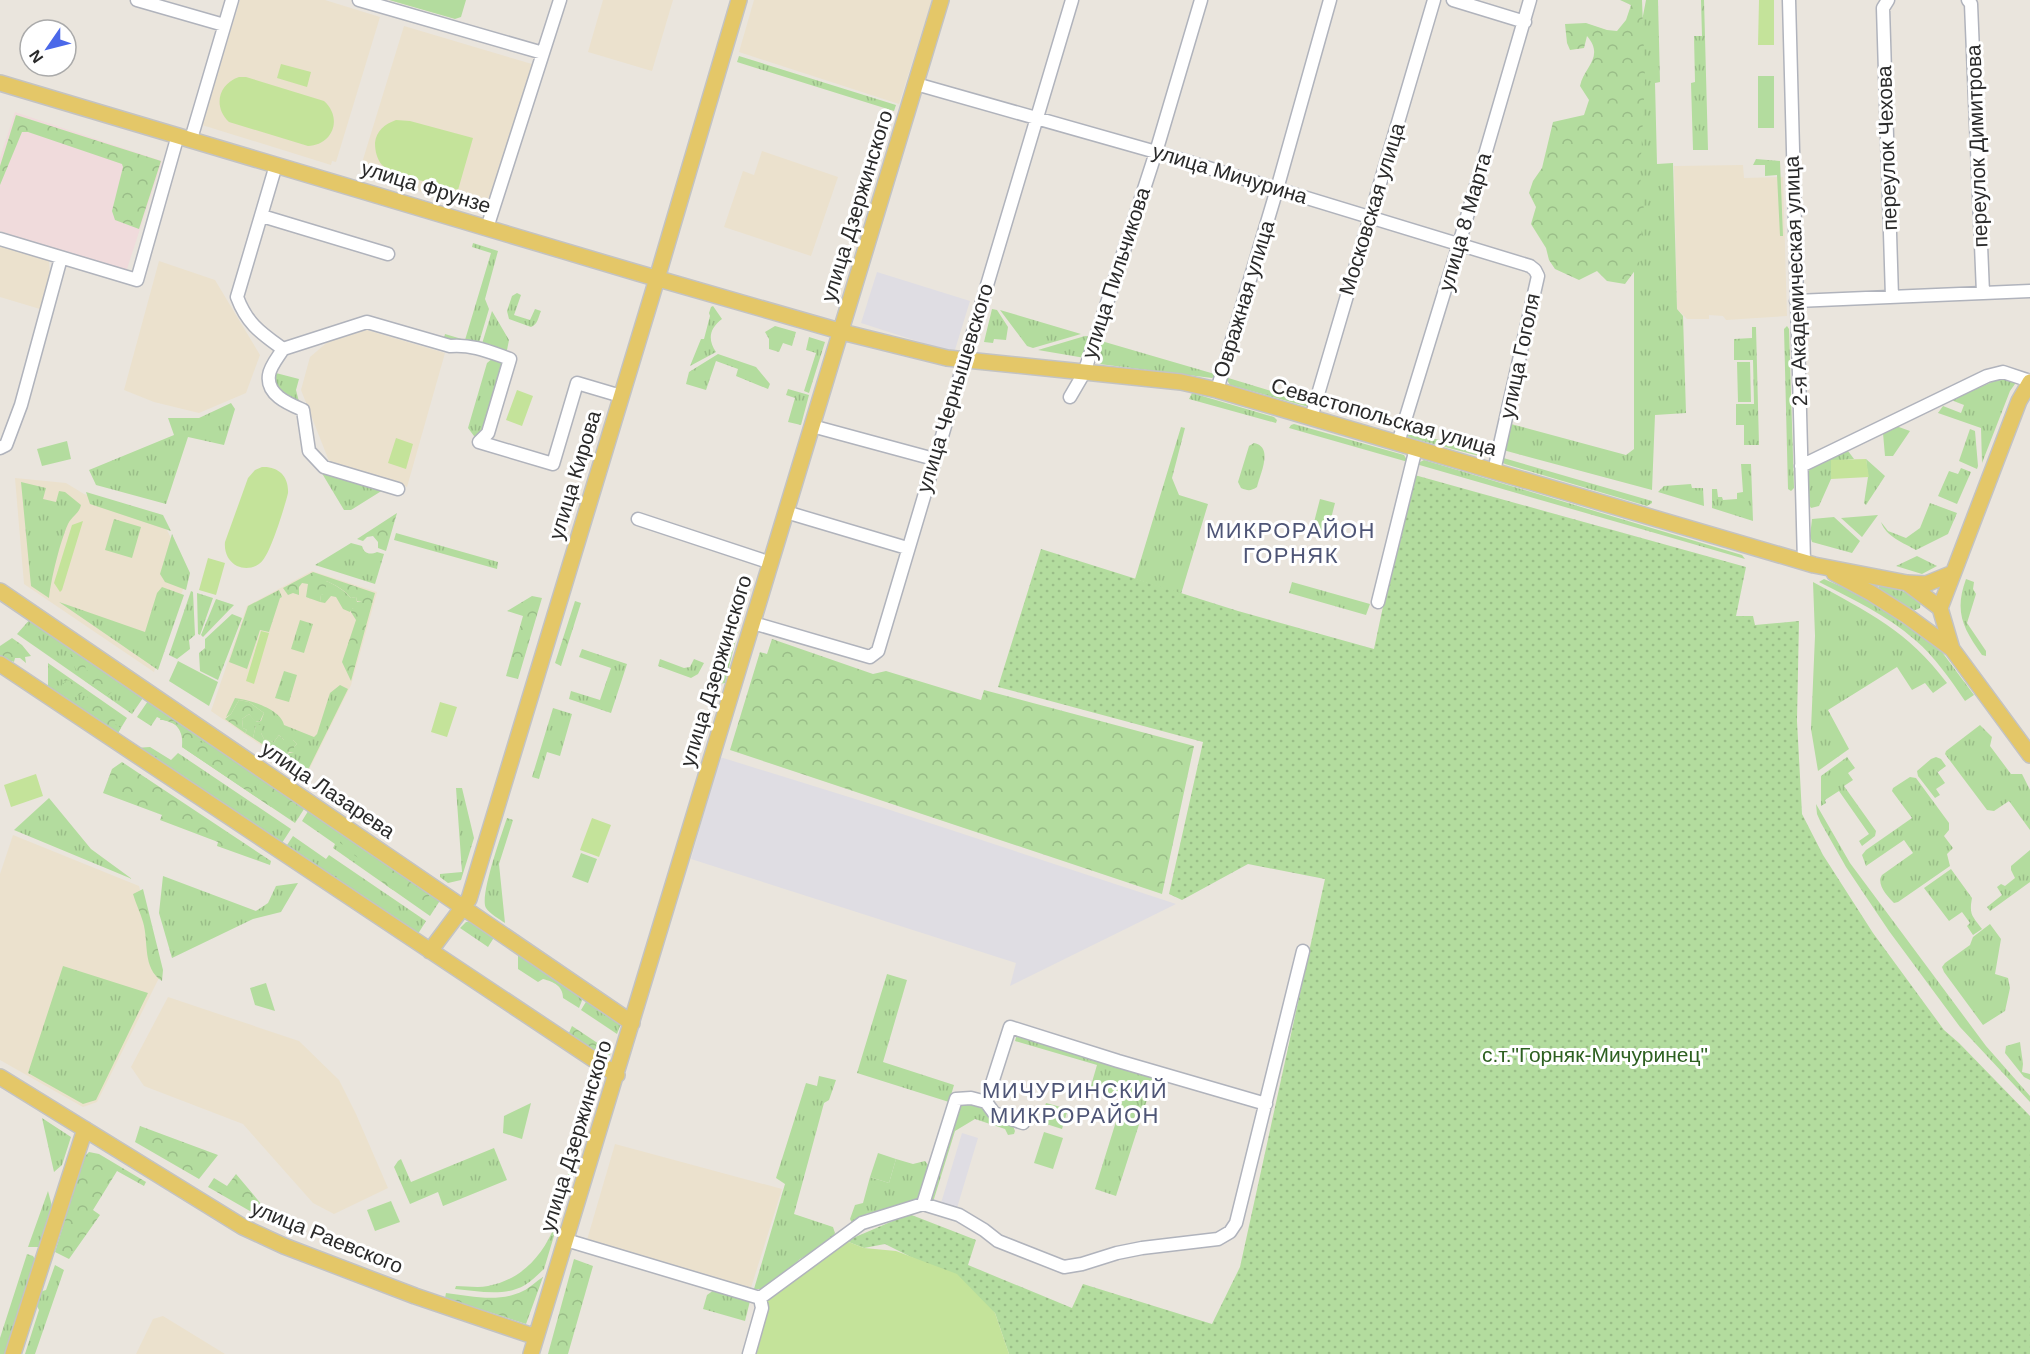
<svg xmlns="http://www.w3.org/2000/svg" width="2030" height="1354" font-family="Helvetica,sans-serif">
	<defs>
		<pattern id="grass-tufts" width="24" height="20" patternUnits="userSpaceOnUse" patternTransform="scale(1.5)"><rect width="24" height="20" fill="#b3dc9e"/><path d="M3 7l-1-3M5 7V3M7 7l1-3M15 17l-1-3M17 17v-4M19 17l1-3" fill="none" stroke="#9abd88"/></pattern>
		<pattern id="forest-crowns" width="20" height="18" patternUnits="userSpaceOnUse" patternTransform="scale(1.5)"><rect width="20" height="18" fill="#b3dc9e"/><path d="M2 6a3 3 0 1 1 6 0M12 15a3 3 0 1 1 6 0" fill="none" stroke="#9abd88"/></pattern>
		<pattern id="garden-dots" width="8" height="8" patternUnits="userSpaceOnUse" patternTransform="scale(1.5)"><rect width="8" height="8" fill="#b3dc9e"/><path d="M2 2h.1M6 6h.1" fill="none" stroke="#9abd88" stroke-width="1.8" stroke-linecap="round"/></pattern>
	</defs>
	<rect width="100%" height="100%" fill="#eae5dd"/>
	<path fill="#dfdde3" d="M877,272L970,301L954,353L861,323Z
		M720,757L881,807L1176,904L1010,986L1016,963L691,859Z
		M962,1133L978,1138L957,1208L941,1203Z"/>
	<path fill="#ebe1cd" d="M240,0H325L380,17L336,162L332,161L331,165L202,125Z
		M603,0H673L652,71L588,52Z
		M754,0H932L899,104L739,52Z
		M404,26L532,64L487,212L370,176L371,170L361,166Z
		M762,151L838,177L811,256L724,227L743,171L754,175Z
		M1743,165L1744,178L1783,177L1787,316L1726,320L1723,316L1709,315V319H1687L1677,309L1674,166Z
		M0,245L49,260L50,276L40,309L0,297Z
		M159,261L215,280L260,355L246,393L199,413L154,402L124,390Z
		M367,330L445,353L407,487L329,461L301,390L310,357L330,340Z
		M15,478L66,483L84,494L161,517L188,575L154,672L24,584Z
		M312,571L377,592L351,685L306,776L211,711L247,606Z
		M13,835L139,886L162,972L97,1102L83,1107L0,1060V874Z
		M168,997L299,1041L339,1080L356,1114L388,1188L334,1214L313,1203L243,1124L144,1086L131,1067Z
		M615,1144L782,1189L750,1291L587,1240Z
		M163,1316L225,1354H226H136L153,1319Z"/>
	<path fill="#f0dbdc" d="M15,112L162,161L126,272L0,231V158Z"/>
	<path fill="url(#grass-tufts)" d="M1646,0H1658L1660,82L1655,83L1657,164L1673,163L1677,309L1683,316L1686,413L1655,415L1652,490L1503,450L1511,424L1626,455L1634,449V166L1638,42Z
		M1701,0H1704L1708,150H1693L1691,83L1695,82L1694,36H1702Z
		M739,56L896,105L894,111L737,62Z
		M1756,159L1780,161L1783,236H1780L1777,175L1765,176V165H1753Z
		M473,243L498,251L485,299L489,309L478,346L444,338L445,334L465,340L491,253L472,247Z
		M517,293L521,295L514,315L530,320L535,309L541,311C538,318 538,324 531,327L509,319L507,311L512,296Z
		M713,306L722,319C710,328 707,339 716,352L690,366L701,339H704L710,316L709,313L711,307Z
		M992,309L997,310L1008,327L1006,340L994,339L993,343L984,342Z
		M1000,310L1081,334L1033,348L1027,346Z
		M492,311L509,340L507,350L504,352L481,347Z
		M775,326L796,332L792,346L783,343L779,352L769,349V339L765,332Z
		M1787,326L1789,329L1794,488L1791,491L1788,489L1784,329Z
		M1752,327H1756L1759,445H1744V425H1736V404H1754L1753,360H1734V339L1752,338Z
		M1085,336L1092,337L1085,358L1038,350Z
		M809,337L825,342L809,393L804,391L816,353L806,350Z
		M1098,340L1218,375L1212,378L1099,364L1094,357Z
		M718,354L756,367L770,384L768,389L736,376L738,369L716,361L706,390L686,384L689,372Z
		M493,358L500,361L502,366L483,432L477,437L474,436L468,428L487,363Z
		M272,372L299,379L296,390L300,406C281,396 275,394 272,372Z
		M1225,377L1311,403L1308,407L1305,406L1230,385Z
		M2001,378H2008L2017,381L2010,391L1982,463L1981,428L1938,413L1943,406L1961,413L1964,405L1951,400Z
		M788,389L809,395L801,425L788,422L795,398L786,395Z
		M1192,393L1274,417L1277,420L1276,423L1189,399Z
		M231,403L235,409L224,445L188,437L166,504L96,485L89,470L174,435L168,418H199Z
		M1294,424L1404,455L1408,462L1289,428L1291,425Z
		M1181,427L1185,428L1172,478L1179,495L1208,504L1181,594L1135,579Z
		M1970,429L1975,431L1978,466L1977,469L1959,461Z
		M1406,431L1495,455L1483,457L1411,438L1407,436Z
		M1254,443C1274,447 1260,474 1257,487C1251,491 1248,491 1241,488L1238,482L1249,446Z
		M1845,451H1848L1854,459L1831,461V479L1819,506L1811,508L1808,503L1807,473L1812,467Z
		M1500,457L1652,501V503L1647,506L1505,464L1502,462Z
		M1866,459L1885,476L1866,505L1864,503L1868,477Z
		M1424,460L1742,555L1745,559L1416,464Z
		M1741,464H1751L1753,521L1712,508V489H1717L1718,497H1722L1723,500L1737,499V493L1743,492Z
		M1961,468L1971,472L1957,504L1938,496L1949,471L1958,474Z
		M320,470L383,490L351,510H344Z
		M21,482L46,488L43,499L56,502L59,491L65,492L81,505C79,514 72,516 68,524C60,542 51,579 49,598L31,586Z
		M1691,484L1692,488H1703L1704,506L1658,492L1664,486Z
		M86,492L163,515L171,531L90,504Z
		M1930,503L1957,513L1948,534L1916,550C1904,543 1886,537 1881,522L1888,531L1906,538L1920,528Z
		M1834,517L1860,541L1852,553L1812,542L1810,536L1812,519Z
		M114,519L141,527L132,558L105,550Z
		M396,533L498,562L497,569L394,540Z
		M172,534L190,573L186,590L165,582L160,574Z
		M351,543L362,546C364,554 370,555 377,552L384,554L375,584L315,565Z
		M1917,556L1937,566L1922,574L1896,566Z
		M1824,579L1870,599L1884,608L1939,648L1974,695L1965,701C1950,679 1935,657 1915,640C1887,615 1852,599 1819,582Z
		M1966,579L1974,582L1973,589L1976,594L1967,623L1986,651V656L1982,655C1963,628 1954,612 1966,579Z
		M326,581C334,584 345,591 351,598L356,597L357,602H362V608H353L350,612L343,609L336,597L331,596L325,603L320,602L321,595L326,593Z
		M1292,582L1370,604L1366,615L1289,593Z
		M1813,582C1868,612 1908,631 1947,683L1933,693L1925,683L1912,690L1897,667L1828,710L1849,749L1818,771L1811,729L1815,636Z
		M1884,585L1917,596L1921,601L1920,608L1913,611L1909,610L1878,590L1879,586Z
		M162,587L184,595L158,670L59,602L145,632L157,593Z
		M279,590L282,597L280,598L269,632L260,630L247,669L229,662L248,606Z
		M191,591L193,592L195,635L189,640L190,649L177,659L169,655Z
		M197,593L213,598L200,635L198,634Z
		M216,599L234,605L203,637L201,635Z
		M232,614L242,618L218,680L200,671L199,653L205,648V639Z
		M32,617L145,695L132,714L17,634Z
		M300,620L313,624L304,653L291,649Z
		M740,623L725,683L719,684L715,677L729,626Z
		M582,649L627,664L611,713L569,699L571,691L600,700L611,668L579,657Z
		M660,659L684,668L690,667L694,659L704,663L698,674L691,678L658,666Z
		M48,663L127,718L116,736L48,688Z
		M284,671L297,675L289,702L275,698Z
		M340,685L348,689L306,774L284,758L289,753H294V747L297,744L293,740H284L279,735L274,742L264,739L261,733V725H256L253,738L245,733L247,730L243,728L242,719L249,714L256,722L261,721L264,713L249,702L239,700L231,714L226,717L235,698C250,700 281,709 284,725L314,737L317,734L330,693Z
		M150,698L306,806L295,823L182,747C186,722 173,725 157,717L151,726L137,717Z
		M553,708L572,714L560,756L547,752L539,779L532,777Z
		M1980,725L1992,737L1990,746L2011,774H2022L2030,790V830L2009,801L1994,811L1987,810L1945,754L1946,751Z
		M150,747L171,760L178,753L291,829L280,846L135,748Z
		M1847,757L1855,768L1848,773L1853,780L1844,786L1876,831L1875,836L1862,846L1859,841L1869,834L1839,791L1825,800L1826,803L1821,806V776Z
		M1936,757L1941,759L1946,766L1938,772L1936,770L1945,783L1936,789L1940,795L1935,798L1918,776L1917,771L1931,759Z
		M1910,777L1916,778L1949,823V830L1944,836L1953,848L1947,854L1950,866L1898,902L1894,903C1887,896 1876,884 1882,875L1913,853L1904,840L1866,866L1862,855L1866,850L1912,818L1892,791L1893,788Z
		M456,788H462L474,838L461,880L448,883L440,877V874L462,872Z
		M49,798L91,849L132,879L14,830Z
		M1816,804L1850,863L1986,1046L2030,1096V1102L1960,1027L1889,931L1846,867L1821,823L1817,814Z
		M310,808L441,899L430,916L333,848L335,844L302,821Z
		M507,818L513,820L499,864L505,923C499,919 490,914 486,908C479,897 502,833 507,818Z
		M293,836L326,859L329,855L426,921L416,937L285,848Z
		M2030,850V882L1990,911L1987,907L2002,895L1997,887L2001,884L2005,886L2015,878L2011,870V866Z
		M1951,869L1972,898C1969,915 1972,915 1982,929L1973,935L1967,926L1970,923L1962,912L1949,921L1924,888Z
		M163,876L256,911L268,903L276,886L298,883L281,912L253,919L172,958L159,913Z
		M466,922C477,921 486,930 495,936L488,947L460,928Z
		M1990,924L2001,939L1995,974L2008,978L2010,988L2005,1011L1983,1025L1944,972L1942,967L1945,963L1970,945L1973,937Z
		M518,952L583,998L579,1008L563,998C563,986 554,982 543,979L538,982L518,969Z
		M63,966L148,993L96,1100L83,1104L28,1073Z
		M887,974L907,980L883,1062L954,1085L949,1102L857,1073Z
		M587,1000L619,1022L620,1026L617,1034L581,1010Z
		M1017,1034L1154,1078L1116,1196L1095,1189L1123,1099L1090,1089L1097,1065L1015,1041Z
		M2020,1042L2023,1064L2022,1072L2030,1074V1080L2024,1077L2005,1053L2006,1046Z
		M819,1076L836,1080L829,1100L824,1103L794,1214L833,1227L835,1233L831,1242L800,1259L766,1289H754L785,1184L776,1178L806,1083L817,1086Z
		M963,1103L980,1106L990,1118L1013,1126L1015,1131L1014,1134L1008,1135L1005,1129L975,1119L955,1131L933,1202L929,1203L957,1107Z
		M42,1118L71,1137L62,1165L54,1172Z
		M581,1128L586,1130L544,1269C538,1274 532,1281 525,1285C505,1297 478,1291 455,1289L456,1286C466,1286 478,1288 488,1286C544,1275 563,1218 569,1168C571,1155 577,1141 581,1128Z
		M494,1148L507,1180L443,1206L438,1192L410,1204L394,1167L398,1161L401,1159L411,1182Z
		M896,1159L913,1164L925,1161L928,1165L919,1197L915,1200L866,1214L852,1223L850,1219L855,1205L863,1203L870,1177L889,1183Z
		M48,1191L52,1206L39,1247H28Z
		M27,1254L33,1256L36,1261L6,1354H0V1338Z
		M55,1265L64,1270L35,1354H25L39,1310L36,1304L40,1292L46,1290Z
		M714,1290L750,1301L745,1321L703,1309L707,1295Z"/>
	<path fill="url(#forest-crowns)" d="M1620,0H1642L1645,78L1640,177L1644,202L1639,265L1625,284L1607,281L1597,271L1579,280L1555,269L1549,260L1546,248L1531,224L1536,207L1529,193L1533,181L1542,168L1553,122L1584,115L1589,100L1580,86C1584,67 1605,57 1587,36L1584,48L1570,50L1567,43L1565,24L1586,23L1607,30L1617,31L1626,20L1631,5Z
		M16,115L161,161L139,229L115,220L112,211L123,167L122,164L28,132H22L0,185V166Z
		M397,513L386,551L378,548V542L373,536L367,537L363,541L357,539Z
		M313,572L375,593L351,681L342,662L356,620L351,612V609L356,607L362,608V602L357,601L356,597L351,598C346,591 334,584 326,581V594L321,595L320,602L306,597L308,584L302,583L299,587V595L293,593L288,595L283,588Z
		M532,596L542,598L518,679L506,676L523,616L507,611Z
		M575,601L581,603L561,666L555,663Z
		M12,638L22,645L31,656L25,657L26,663L20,658H15L14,662L12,661L11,663L0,656V646Z
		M772,639L873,674L886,671L981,700L984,690L1194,746L1162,894L730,750L760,652L767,654Z
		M71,654L78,662L85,663L86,671L90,669L97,672L100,679H106L107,687L115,683L122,684L123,687L112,692L107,696L85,681L83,672L78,673L73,664L69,662L68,665L62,661L65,657Z
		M56,674L84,688L82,693L74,698L68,697L64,699L48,688V681L52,682L57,690L61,689L62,684L66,682Z
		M89,695L93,698L96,697L120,714V718L116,719L114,722L116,725L121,728L116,736L74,706L77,700H85Z
		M239,700L249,702L264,713L260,721L255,722L249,714L242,719L243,728L247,730L245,733L225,719L231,714Z
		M162,713H166L194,728V736L197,742L204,743L210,739L256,771L252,781L242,784L257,791L259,782L264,777L298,800L297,810L282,811L274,806L271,807L182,747C184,731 176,720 160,720Z
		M256,725H261V733L264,739L274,742L279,735L284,740H293L297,744L294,747V753L289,752L284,758L253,738Z
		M122,762L271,861L270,865L217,846L218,842L160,820L162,815L103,793L112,769Z
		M347,833L429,890V896L419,903L411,889H400L397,887L393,890C384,884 373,876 373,865L361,862L360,859L354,855V843L351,840L343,845L340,843V840Z
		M143,889L163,970L162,981C142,968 149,942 143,922C140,912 136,904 133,894Z
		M572,1026L611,1052L610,1055L606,1057L599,1056L568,1035Z
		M140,1126L218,1155L199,1179L135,1142Z
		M89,1152L99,1154L146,1182L144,1186L117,1171L93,1210L100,1215L69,1259L55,1252L84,1157Z
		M236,1174L283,1230L208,1187L214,1178L227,1186Z
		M574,1259L593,1266L568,1354H548Z
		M543,1277L526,1324L445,1298L446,1293C471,1296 499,1303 523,1291C530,1288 536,1281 543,1277Z"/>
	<path fill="#b3dc9e" d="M389,0H466L461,17L455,19Z
		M1758,76H1774V128H1758Z
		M1737,362H1750L1751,402H1738Z
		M1896,426L1910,431L1893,456H1885L1883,433Z
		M67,441L71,459L42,466L37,449Z
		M1320,499L1335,503L1327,534L1312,530Z
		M1878,515L1862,537L1841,518Z
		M178,661L218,682L209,706L169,681Z
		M581,853L597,859L588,883L572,877Z
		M266,983L275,1011L255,1005L250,988Z
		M531,1103L522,1139L503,1133L504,1116Z
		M1046,1103L1068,1109L1062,1129L1040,1122Z
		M1044,1132L1063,1138L1053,1169L1034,1163Z
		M878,1153L896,1159L889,1183L870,1177Z
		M391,1201L400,1222L375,1231L367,1210Z"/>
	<path fill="url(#garden-dots)" d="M1411,474L1746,567L1736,616H1753L1755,625L1799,621L1797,721L1802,814L1823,855L1873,933L1944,1030L1959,1043L2030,1116V1354H1009L995,1313L913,1258L885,1244L864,1248L846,1241L909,1214L976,1240L968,1265L1072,1308L1083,1284L1212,1324L1240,1267L1325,879L1248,864L1182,900L1169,894L1203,742L998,687L1041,549L1238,611L1374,649Z"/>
	<path fill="#c4e39a" d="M1759,0H1774V45H1758Z
		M281,64L311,72L307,87L277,78Z
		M239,77H246L324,101C343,118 333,145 308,146L229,122C213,107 218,84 239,77Z
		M396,120L410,121L473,138L458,190C441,185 393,176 382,165C377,159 375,151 375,143C376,131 385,124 396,120Z
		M517,390L533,396L522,426L506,420Z
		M396,438L413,444L406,469L388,463Z
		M1866,459L1869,477L1831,479V460Z
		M262,467C278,466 289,476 288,493C285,506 271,551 263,560C257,568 246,570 237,566C228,561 224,552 225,542L248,478L255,470Z
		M83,521L62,590L60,592L54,583L72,525Z
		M208,558L225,563L216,595L199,590Z
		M261,631L269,633L254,684L246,681Z
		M440,702L457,707L447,737L431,732Z
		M36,774L43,796L11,807L4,785Z
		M592,818L611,825L599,857L580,850Z
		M846,1241L864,1248L896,1251L957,1274L995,1313L1009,1354H755L769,1308L765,1298Z"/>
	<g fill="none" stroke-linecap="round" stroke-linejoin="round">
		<defs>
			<path id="minor" d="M137,0L224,25
				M359,0L543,53
				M1453,0L1525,22
				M1789,0L1804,562
				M1888,0L1883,8L1892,297
				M1968,0L1971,4L1983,293
				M916,84L1156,152L1530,266L1535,270L1538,276L1494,471
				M191,139L232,0
				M276,165L237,297C247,324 261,333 283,349L367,322L450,346C472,344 490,352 510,359L488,433L479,442L553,464L577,383L621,396
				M262,216L388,254
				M487,228L560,0
				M0,239L137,280L178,135
				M1796,301L2030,291
				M283,349C279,356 270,366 269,375C266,395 289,404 303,410L309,451L324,467L398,489
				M1217,390L1277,189L1330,0
				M1070,397L1084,373L1096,337L1156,152L1201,0
				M1311,418L1434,0
				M812,426L934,459
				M1398,443L1459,244L1530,0
				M0,448L6,445L21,405L61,258
				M1801,466L1987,376L2003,372L2030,381
				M786,512L907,548
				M638,519L771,563
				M1378,602L1416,448
				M753,623L870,657L878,651L1072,0
				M986,1102L994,1113L1023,1123
				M923,1204L956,1099L971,1098L986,1102L1010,1027L1118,1061L1266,1104
				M566,1240L760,1298L762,1308L749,1354
				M760,1298L862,1223L923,1204L959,1215L984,1230L998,1241L1064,1267L1082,1264L1117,1253L1142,1248L1218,1239L1230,1232L1236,1223L1303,951"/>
			<path id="major" d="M0,83L638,273L850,334L947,358L1181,382L1217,390L1814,565L1907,583L1926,584L1953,573
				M1834,573L1871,593L1907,616L1952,649L2030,755
				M1907,583L1940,608
				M0,591L632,1023
				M1952,649L1940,608L2019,401L2030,382
				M0,664L617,1075
				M430,951L469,899L653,292L739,0
				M0,1077L243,1227L284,1246L415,1296L536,1337
				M13,1354L85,1129
				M531,1354L941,0"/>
		</defs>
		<use href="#minor" stroke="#b0b3bc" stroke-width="15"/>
		<use href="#major" stroke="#c3c3c3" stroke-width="18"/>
		<use href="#minor" stroke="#fff" stroke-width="12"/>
		<use href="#major" stroke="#e4c768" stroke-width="15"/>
	</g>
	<g text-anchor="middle" stroke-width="6" stroke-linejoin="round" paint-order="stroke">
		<g font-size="21" fill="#2a2a2a" stroke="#fff">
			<text transform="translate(1977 146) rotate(-92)" y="7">переулок Димитрова</text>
			<text transform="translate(1887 148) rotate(-92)" y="7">переулок Чехова</text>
			<text transform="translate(1230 174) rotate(17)" y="7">улица Мичурина</text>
			<text transform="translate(426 187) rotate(17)" y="7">улица Фрунзе</text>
			<text transform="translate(857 206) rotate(-73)" y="7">улица Дзержинского</text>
			<text transform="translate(1372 209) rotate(-73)" y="7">Московская улица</text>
			<text transform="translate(1465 222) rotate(-74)" y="7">улица 8 Марта</text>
			<text transform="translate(1116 273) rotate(-72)" y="7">улица Пильчикова</text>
			<text transform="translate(1796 281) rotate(-92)" y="7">2-я Академическая улица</text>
			<text transform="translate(1244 299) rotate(-73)" y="7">Овражная улица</text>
			<text transform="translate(1520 356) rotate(-78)" y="7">улица Гоголя</text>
			<text transform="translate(955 388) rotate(-73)" y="7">улица Чернышевского</text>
			<text transform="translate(1384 417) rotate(16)" y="7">Севастопольская улица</text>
			<text transform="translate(575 475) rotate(-73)" y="7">улица Кирова</text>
			<text transform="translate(716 671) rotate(-73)" y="7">улица Дзержинского</text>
			<text transform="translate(328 790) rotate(34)" y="7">улица Лазарева</text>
			<text transform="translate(576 1136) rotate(-73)" y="7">улица Дзержинского</text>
			<text transform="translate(327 1237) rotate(22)" y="7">улица Раевского</text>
		</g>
		<g font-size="21" fill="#2d6020" stroke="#fff">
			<text x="1595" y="1062">с.т."Горняк-Мичуринец"</text>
		</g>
		<g font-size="22" letter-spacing="1.5" fill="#4e5576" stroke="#fff">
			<text x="1291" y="538">МИКРОРАЙОН<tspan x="1291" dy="25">ГОРНЯК</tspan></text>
			<text x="1075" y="1098">МИЧУРИНСКИЙ<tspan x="1075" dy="25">МИКРОРАЙОН</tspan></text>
		</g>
	</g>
	<g transform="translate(48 48) rotate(235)"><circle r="28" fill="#ffffff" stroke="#aaaaaa" stroke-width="1.5"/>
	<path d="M0-4.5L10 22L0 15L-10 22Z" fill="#4b68e9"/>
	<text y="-9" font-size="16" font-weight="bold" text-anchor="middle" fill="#2a2a2a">N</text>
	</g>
</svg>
